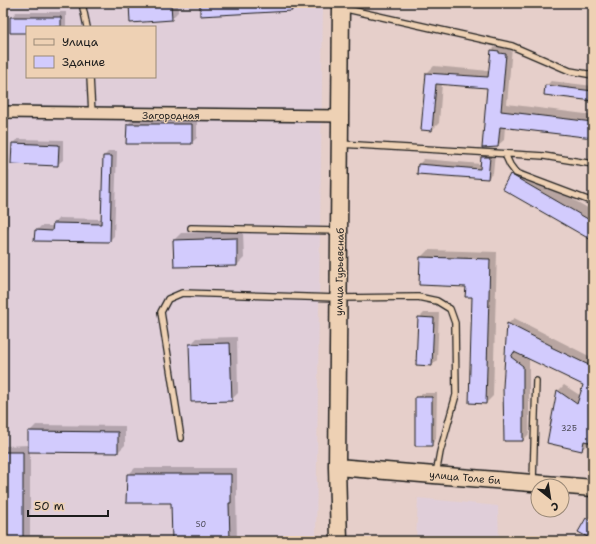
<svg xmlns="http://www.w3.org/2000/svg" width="596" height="544" font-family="'Shantell Sans',sans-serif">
	<rect width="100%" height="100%" fill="#e6cfca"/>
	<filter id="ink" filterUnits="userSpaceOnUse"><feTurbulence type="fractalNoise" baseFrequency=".025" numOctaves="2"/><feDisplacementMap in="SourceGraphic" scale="8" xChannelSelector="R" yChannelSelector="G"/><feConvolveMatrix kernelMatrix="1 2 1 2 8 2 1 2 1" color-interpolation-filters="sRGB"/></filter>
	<g filter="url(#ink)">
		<path fill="#e0ced9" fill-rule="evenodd" d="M3,3H323L316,541H3ZM27,27H155V77H27Z
			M418,498L498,506L499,541H416Z"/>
		<path fill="#0003" d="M130,3H178V12L171,19Z
			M201,3H296V5L291,10Z
			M16,12H66V27H27V32L11,18Z
			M499,43L512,47L507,104L593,115V137L505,126L504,140L497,146L488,87L442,83L439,123L432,130L422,129L427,73L434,66L490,71L492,50Z
			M551,81L593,86V100L546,86Z
			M133,119H197V138L191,143L128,124Z
			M18,139L63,140V160L57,165L13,144Z
			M109,151H117L114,236L109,241L36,231L41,226H53L54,223L59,218L102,219L104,156Z
			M487,152H495L493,173L488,178L419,164L424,159L481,164L482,157Z
			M518,168L593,211V240L511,175Z
			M3,171H9V228L4,233H3Z
			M243,232L244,258L237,265L174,240L181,233Z
			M428,250L497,252L493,396L486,403L473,296L467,286L420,284L421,257Z
			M424,313H439L437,360L432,365L419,318Z
			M514,318L593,358V442L588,441V444L581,450L548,443L558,391L564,385L581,396L585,384L529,358V434L523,440H505L508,324Z
			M237,337L238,393L231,400L190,345L197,338Z
			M422,393H437L436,439L431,445L416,398Z
			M36,425L125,426V445L118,452L30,451V535L139,538V541H3V447L4,446L29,445V432Z
			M135,468H237V495L236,496L237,541H173L172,502L128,475Z
			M590,516L593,517V537L587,519Z"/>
		<path fill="#d2cbfd" stroke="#1c1c1c" d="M129,3H171L172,20L130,23Z
			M200,3H291L292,11L200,16Z
			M10,17H61V27H27V33H10Z
			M491,50L499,51V53L506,54L501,111L593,122V138L500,127L498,147L482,148L487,88L436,84L432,131L421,130L426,73L488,77Z
			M545,85L593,91V101L544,95Z
			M127,124H192V144H126Z
			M12,143L59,145L58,166L11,164Z
			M103,156H112L110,242L34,241L35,230L52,231L53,223L101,224Z
			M481,157H490L488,179L417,174L418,164L480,169Z
			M510,174L593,222V241L502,189Z
			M237,238V266L174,267L173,240Z
			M420,257L490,259L486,404L469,403L472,297H465L466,287L419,285Z
			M418,317L434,318L432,366L416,365Z
			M507,323L552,346L551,347L593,367V443L584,441L582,451L547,443L557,390L577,404L583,385L514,352L511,357L523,366V441H504L503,387Z
			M230,343L232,401L191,402L189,344Z
			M415,397H432V446H415Z
			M28,431L118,432V453L28,452Z
			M3,452H23V541H3Z
			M127,474H231V503H229L230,541H172L171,503H126Z
			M586,518L593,522V540L578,532Z"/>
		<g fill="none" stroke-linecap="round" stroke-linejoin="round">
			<defs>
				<path id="lane" d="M82,3L87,27
					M342,8L512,46L570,71L593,75
					M90,77L92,114
					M340,144L544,156L593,164
					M505,154L510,165L516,173L593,202
					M191,228L339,231
					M181,438L161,312L168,299L182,293L338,298L418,297L437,301L450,309L455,323L456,395L440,452L436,474
					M533,481L536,381"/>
				<path id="street" d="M3,112L339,116"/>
				<path id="secondary" d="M337,467L593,488
					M339,541L337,467L341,3"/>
			</defs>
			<use href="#lane" stroke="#1c1c1c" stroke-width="8"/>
			<use href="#street" stroke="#1c1c1c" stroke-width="14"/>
			<use href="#secondary" stroke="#1c1c1c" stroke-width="19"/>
			<use href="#lane" stroke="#eed1b4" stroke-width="5.5"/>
			<use href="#street" stroke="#eed1b4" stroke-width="11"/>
			<use href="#secondary" stroke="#eed1b4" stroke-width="16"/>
		</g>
	</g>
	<g text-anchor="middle" stroke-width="3" stroke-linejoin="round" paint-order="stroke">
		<g font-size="8" fill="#4a4854">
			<text x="569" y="431">32Б</text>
			<text x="201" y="527">50</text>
		</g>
		<g font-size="10" fill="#1c1c1c" stroke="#eed1b4">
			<text x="171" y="119">Загородная</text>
			<text transform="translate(339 272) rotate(-89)" y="4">улица Гурьевснаб</text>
			<text transform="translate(465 477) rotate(5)" y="4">улица Толе би</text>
		</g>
	</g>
	<rect width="596" height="544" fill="none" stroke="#eed1b4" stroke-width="16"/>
	<rect x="8" y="8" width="580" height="528" fill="none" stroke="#1c1c1c" stroke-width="1.5" filter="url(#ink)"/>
	<rect x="26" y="26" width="130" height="52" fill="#eed1b4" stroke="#9a8977"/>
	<rect x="34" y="39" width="20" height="6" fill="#eed1b4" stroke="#9a8977"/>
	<text x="62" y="46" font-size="12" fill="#1c1c1c">Улица</text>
	<rect x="34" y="56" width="20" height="12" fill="#d2cbfd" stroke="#9a8977"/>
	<text x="62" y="66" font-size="12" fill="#1c1c1c">Здание</text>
	<g transform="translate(550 498) rotate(150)"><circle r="19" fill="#eed1b4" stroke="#9a8977"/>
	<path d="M0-3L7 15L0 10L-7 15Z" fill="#1c1c1c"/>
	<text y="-6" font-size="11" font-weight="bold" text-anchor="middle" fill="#1c1c1c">С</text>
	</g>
	<path d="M28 510v6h80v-6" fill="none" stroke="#1c1c1c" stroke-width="2"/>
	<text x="34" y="510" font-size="12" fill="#1c1c1c" stroke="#eed1b4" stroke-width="3" paint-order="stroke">50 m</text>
</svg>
